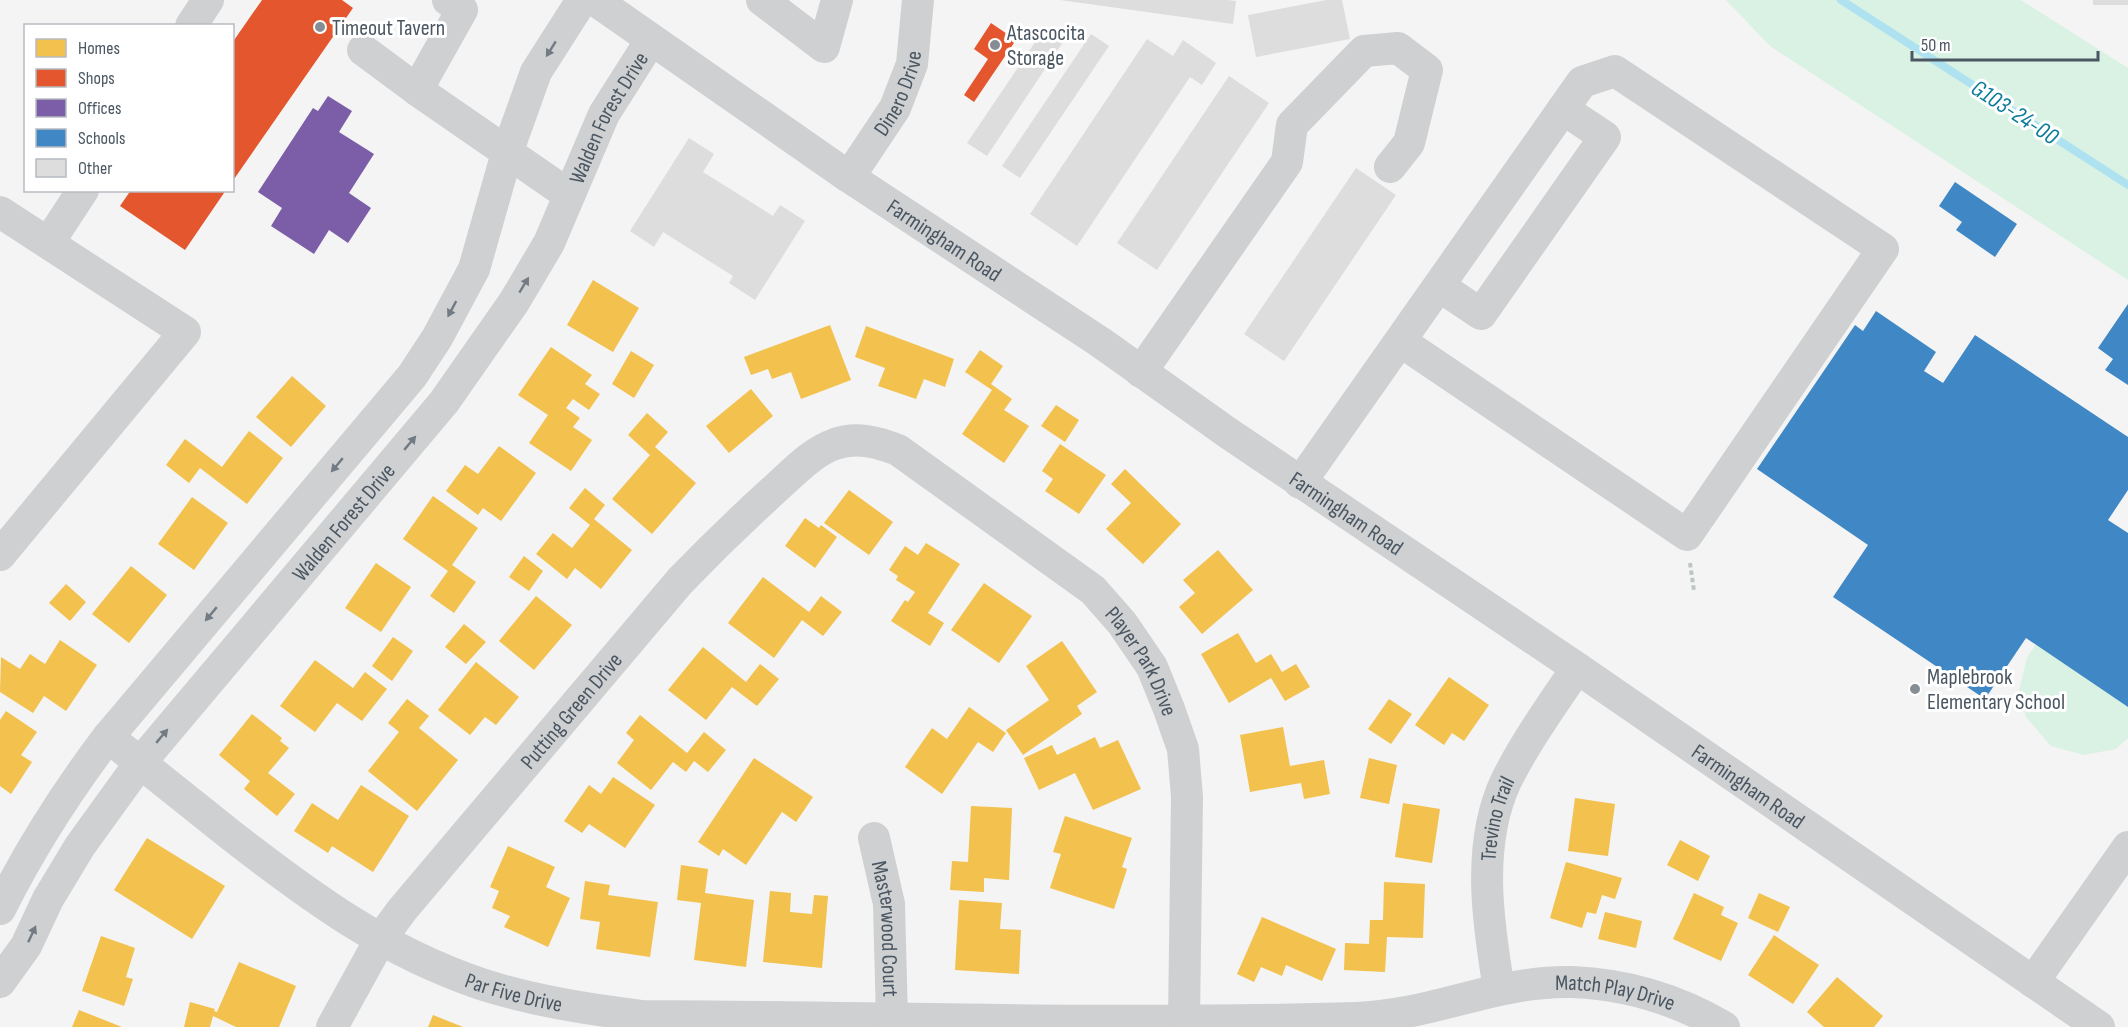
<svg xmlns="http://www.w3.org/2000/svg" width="2128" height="1027" font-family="'Sofia Sans Condensed',sans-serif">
	<rect width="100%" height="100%" fill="#f4f4f4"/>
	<path fill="#d9f2e3" d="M1726,0H2021L2128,68V280L1770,46Z
		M2036,644L2128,707V738L2116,749L2084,755L2051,746L2026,717L2019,690L2027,658Z"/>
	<path fill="#f2c14e" d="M593,280L639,308L613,352L567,325Z
		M830,325L851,380L801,399L791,372L772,379L768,369L751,375L744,357Z
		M866,326L954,359L945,387L924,379L916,399L878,386L885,368L855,357Z
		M551,347L592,375L585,384L600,394L589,410L573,399L566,408L580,418L573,427L592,440L571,471L529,443L548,415L518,395Z
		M980,350L1003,366L991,384L1012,399L1004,410L1029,426L1004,463L962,434L992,390L965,372Z
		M631,351L654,365L634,398L612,384Z
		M292,376L326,406L291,447L256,417Z
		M751,389L773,416L729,453L706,426Z
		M1056,405L1079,420L1065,442L1041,426Z
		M647,413L668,432L655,447L696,483L652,534L612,499L650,455L628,435Z
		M249,431L283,458L247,504L200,468L189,483L166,465L185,439L222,467Z
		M1060,444L1106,475L1079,514L1045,491L1053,479L1042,471Z
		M499,446L536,473L501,521L483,508L478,515L446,491L465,465L478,474Z
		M1125,469L1181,524L1143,564L1106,529L1131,503L1111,484Z
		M585,488L605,505L594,519L632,550L601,589L575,568L567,579L536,554L553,533L572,548L590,525L569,508Z
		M849,490L893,522L869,555L824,523Z
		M433,496L478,528L452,565L476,582L454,613L430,596L448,571L403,539Z
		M192,497L228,523L194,570L158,544Z
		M805,518L819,528L821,525L837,537L815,568L785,546Z
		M926,543L960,564L928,613L944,623L930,646L891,621L905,600L908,602L915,592L896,580L898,576L889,570L905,546L918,555Z
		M1218,550L1253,590L1202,634L1179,607L1195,593L1183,580Z
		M524,556L543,571L529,591L509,577Z
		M376,563L411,587L381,632L345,608Z
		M131,566L167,595L129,643L92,614Z
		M763,577L809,612L821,596L842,612L823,636L802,620L774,658L728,623Z
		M984,583L1032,616L999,663L951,630Z
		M66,584L86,602L70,621L49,603Z
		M536,596L572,625L534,670L499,641Z
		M464,624L486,642L466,664L445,647Z
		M1238,633L1256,663L1271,654L1282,672L1296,664L1310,687L1285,701L1271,678L1229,703L1201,654Z
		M393,637L413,651L392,681L372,666Z
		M60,640L97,665L66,711L44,696L33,713L0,692L1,657L20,669L30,654L45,664Z
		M1062,641L1097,692L1077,706L1082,714L1023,755L1006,730L1049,700L1026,666Z
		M703,647L746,682L760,664L779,679L757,706L732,687L706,720L668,690Z
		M315,660L353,688L365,672L387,689L362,721L337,703L315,732L280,706Z
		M476,662L519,697L496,725L485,717L470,735L438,710Z
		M1449,677L1489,705L1464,741L1452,733L1444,745L1415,725Z
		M407,699L429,716L419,728L458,760L417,811L368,771L399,732L388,723Z
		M1389,699L1412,714L1391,744L1368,729Z
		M969,707L1006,733L993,752L978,742L942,794L905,767L932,728L947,739Z
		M6,711L37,732L21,755L32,762L11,794L0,786V720Z
		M252,714L282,738L280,741L289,748L268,773L295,794L277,816L244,789L250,781L219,755Z
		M640,715L687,753L704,732L726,750L708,772L694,761L686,772L673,762L651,790L617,763L634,740L626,733Z
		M1283,727L1290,766L1324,760L1330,794L1304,799L1301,783L1250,792L1240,735Z
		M1095,737L1100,748L1118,740L1141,789L1093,810L1075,773L1039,790L1024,758L1052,745L1057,755Z
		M754,758L813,797L796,822L782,812L746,865L723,849L719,856L698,842Z
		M1369,758L1397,765L1389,804L1360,798Z
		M613,777L655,805L625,848L589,824L582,833L564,821L589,785L601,794Z
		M361,785L409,816L373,872L332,846L328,853L294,831L312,803L338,820Z
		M1575,798L1615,804L1608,856L1568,851Z
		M1403,803L1440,809L1432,863L1395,857Z
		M971,806L1012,808L1009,880L984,878V892L950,890L952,861L968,862Z
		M1065,816L1132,838L1122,867L1127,869L1114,909L1050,888L1061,854L1053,852Z
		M147,838L225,886L192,939L114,890Z
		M1680,840L1710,856L1698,881L1667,865Z
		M508,846L555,867L546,887L570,898L548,947L504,927L510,916L492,908L499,891L490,887Z
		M1566,862L1622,878L1615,899L1602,895L1596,914L1587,912L1582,928L1550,918Z
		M681,865L708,869L705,893L754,900L746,967L694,960L701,903L677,900Z
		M585,881L610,885L608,895L658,902L650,957L596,949L600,922L580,919Z
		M1384,882L1425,884L1423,938L1387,937L1385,972L1344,970L1345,943L1369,944L1370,920H1383Z
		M770,891L791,893L790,912L812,914L814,895L828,896L822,968L763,962Z
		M1694,893L1724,907L1721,915L1738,923L1721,961L1673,939Z
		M1759,893L1790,907L1778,932L1748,918Z
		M959,900L1002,903L1000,929L1021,930L1019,974L955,970Z
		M1605,912L1642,921L1636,948L1598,939Z
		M1262,917L1336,949L1322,981L1286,965L1282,976L1261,967L1254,982L1237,974Z
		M1774,935L1819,965L1793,1004L1748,975Z
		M101,936L135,948L126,977L133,979L124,1006L82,991Z
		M239,962L296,986L279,1027H236L213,1016L210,1027H184L190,1002L215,1009L214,1011L217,1012Z
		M1837,977L1883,1016L1874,1027H1824L1807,1012Z
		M79,1010L122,1027H72Z
		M433,1015L463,1027H428Z"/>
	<path fill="#e4572e" d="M262,0H342L353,8L232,182V43Z
		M991,23L1016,40L974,102L964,95L988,59L974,49Z
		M131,190H226L185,250L120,206Z"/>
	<path fill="#7b5ea7" d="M328,96L352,111L339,132L374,154L349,193L371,208L348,243L329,230L314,254L271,226L282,208L258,192L313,108L318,111Z"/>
	<path fill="#3f88c5" d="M1955,182L2017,224L1995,257L1956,230L1962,222L1939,206Z
		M2128,304V385L2105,370L2113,359L2098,348Z
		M1876,311L1936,352L1924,371L1943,383L1975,335L2128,437V490L2108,520L2128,533V707L2026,638L1985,699L1833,597L1868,545L1757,469L1855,325L1863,331Z"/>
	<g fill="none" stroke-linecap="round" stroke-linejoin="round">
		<path stroke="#aee2f0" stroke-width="8" d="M1841,0L2128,185"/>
	</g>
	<path fill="#ddddde" d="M1060,0H1228L1236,1L1233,24Z
		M1326,0H1342L1350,39L1256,57L1248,15Z
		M2093,0H2128V5H2093Z
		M1044,29L1063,42L987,156L967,143Z
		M1091,34L1109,46L1020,178L1002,166Z
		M1147,39L1173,56L1183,40L1216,63L1202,85L1190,77L1077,246L1030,214Z
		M1229,76L1269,103L1157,270L1117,243Z
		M689,138L714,154L703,172L773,216L780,205L805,221L755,300L729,283L733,276L663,232L654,247L630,231Z
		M1356,168L1396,195L1284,361L1244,334Z"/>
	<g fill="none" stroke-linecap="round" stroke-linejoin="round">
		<path stroke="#bcc7c4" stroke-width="4" stroke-dasharray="4.5 3" stroke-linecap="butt" d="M1690,563L1694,591"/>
		<g stroke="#ced0d2" stroke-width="32">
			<path id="s1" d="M595,0L849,177L1100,342L1228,433L1577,668L2099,1027"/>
			<path d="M762,0L824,47L837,0"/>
			<path d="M191,26L208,0"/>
			<path d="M363,50L417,90L569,195"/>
			<path d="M417,90L462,10L448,0"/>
			<path id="s2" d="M849,177L895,108L912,64L918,0"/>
			<path d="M0,212L185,332L0,555"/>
			<path d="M49,242L83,190"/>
			<path d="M1439,286L1481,314L1605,137L1563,109"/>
			<path d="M1141,372L1287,162L1292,125L1364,51L1398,48L1427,70L1409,143L1390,167"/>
			<path d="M1300,483L1582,82L1615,71L1883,249L1687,535L1400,341"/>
			<path id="s3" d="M108,737C149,770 191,803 232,836C312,898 384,951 481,984C534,1001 587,1009 642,1016C880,1017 1118,1025 1356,1018C1430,1016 1498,980 1572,982C1625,984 1678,1000 1724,1027"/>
			<path id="s4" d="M874,838L889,904L892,1019"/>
			<path d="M0,909C31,847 67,791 108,737L412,376L437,338L474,269L507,153L536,72L582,0"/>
			<path id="s5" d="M0,982L26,946L48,899L80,846L140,763L444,402L514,302L549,243L604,114L651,40"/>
			<path d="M2033,982L2128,847"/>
			<path id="s6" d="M1499,989C1488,923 1476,845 1506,781C1526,741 1552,705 1577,668"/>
			<path id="s7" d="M332,1027L380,940L402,910L680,581C711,549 743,518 776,488C794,472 812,452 835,444C856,436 878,442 898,450L1093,590L1122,623L1152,667L1169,709L1183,749L1187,797L1184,1021"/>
		</g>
	</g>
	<defs><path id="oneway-solid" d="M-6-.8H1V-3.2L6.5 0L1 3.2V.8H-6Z" transform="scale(1.5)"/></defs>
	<g fill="#727b83">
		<use href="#oneway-solid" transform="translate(551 49) rotate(122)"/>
		<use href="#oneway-solid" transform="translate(524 285) rotate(-59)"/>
		<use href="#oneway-solid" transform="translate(452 309) rotate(118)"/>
		<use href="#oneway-solid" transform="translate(410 443) rotate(-50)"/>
		<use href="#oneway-solid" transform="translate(337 465) rotate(130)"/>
		<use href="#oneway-solid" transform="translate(211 614) rotate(130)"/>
		<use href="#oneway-solid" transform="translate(162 736) rotate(-50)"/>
		<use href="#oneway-solid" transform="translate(32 934) rotate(-65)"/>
	</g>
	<g fill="#868d94" stroke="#fff" stroke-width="2">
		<circle cx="320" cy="27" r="6"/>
		<circle cx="995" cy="45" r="6"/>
		<circle cx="1915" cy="689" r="6"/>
	</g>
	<g text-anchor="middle" stroke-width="6" stroke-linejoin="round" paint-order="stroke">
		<g font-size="22" fill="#4a5661" stroke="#fff" text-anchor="start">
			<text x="332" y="35">Timeout Tavern</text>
			<text x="1007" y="40">Atascocita<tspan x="1007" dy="25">Storage</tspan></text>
			<text x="1927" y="684">Maplebrook<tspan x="1927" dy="25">Elementary School</tspan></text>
		</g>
		<g font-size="22" fill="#4a5661" stroke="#fff">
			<text dy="8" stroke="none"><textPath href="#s2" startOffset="98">Dinero Drive</textPath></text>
			<text dy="8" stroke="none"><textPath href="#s5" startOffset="1062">Walden Forest Drive</textPath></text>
			<text dy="8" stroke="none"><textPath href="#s1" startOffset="424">Farmingham Road</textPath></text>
			<text dy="8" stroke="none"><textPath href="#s1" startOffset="910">Farmingham Road</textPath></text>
			<text dy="8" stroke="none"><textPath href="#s5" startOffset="576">Walden Forest Drive</textPath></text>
			<text dy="8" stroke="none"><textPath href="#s7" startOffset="1167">Player Park Drive</textPath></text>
			<text dy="8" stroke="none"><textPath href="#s7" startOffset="398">Putting Green Drive</textPath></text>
			<text dy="8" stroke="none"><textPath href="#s1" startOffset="1396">Farmingham Road</textPath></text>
			<text dy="8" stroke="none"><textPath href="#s6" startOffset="172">Trevino Trail</textPath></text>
			<text dy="8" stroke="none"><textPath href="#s4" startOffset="92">Masterwood Court</textPath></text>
			<text dy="8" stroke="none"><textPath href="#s3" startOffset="484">Par Five Drive</textPath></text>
			<text dy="8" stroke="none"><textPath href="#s3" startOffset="1592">Match Play Drive</textPath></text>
		</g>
		<g font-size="24" font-style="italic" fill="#0c7c9b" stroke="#fff">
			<text transform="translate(2015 112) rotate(33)" y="8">G103-24-00</text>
		</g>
	</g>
	<rect x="24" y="24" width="210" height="168" fill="#ffffff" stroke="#b7bbc0" stroke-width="1.5"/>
	<rect x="36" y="39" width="30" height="18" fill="#f2c14e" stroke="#b7bbc0" stroke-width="1.5"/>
	<text x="78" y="54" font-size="18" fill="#4a5661">Homes</text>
	<rect x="36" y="69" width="30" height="18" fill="#e4572e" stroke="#b7bbc0" stroke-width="1.5"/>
	<text x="78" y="84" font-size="18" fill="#4a5661">Shops</text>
	<rect x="36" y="99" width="30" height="18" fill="#7b5ea7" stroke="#b7bbc0" stroke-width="1.5"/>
	<text x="78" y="114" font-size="18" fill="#4a5661">Offices</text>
	<rect x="36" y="129" width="30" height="18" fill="#3f88c5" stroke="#b7bbc0" stroke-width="1.5"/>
	<text x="78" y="144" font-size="18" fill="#4a5661">Schools</text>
	<rect x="36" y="159" width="30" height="18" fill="#ddddde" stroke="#b7bbc0" stroke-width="1.5"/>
	<text x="78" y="174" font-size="18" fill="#4a5661">Other</text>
	<path d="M1912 51v9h186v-9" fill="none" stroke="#4a5661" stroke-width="3"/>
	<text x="1921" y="51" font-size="18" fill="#4a5661" stroke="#ffffff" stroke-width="4.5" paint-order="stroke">50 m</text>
</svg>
